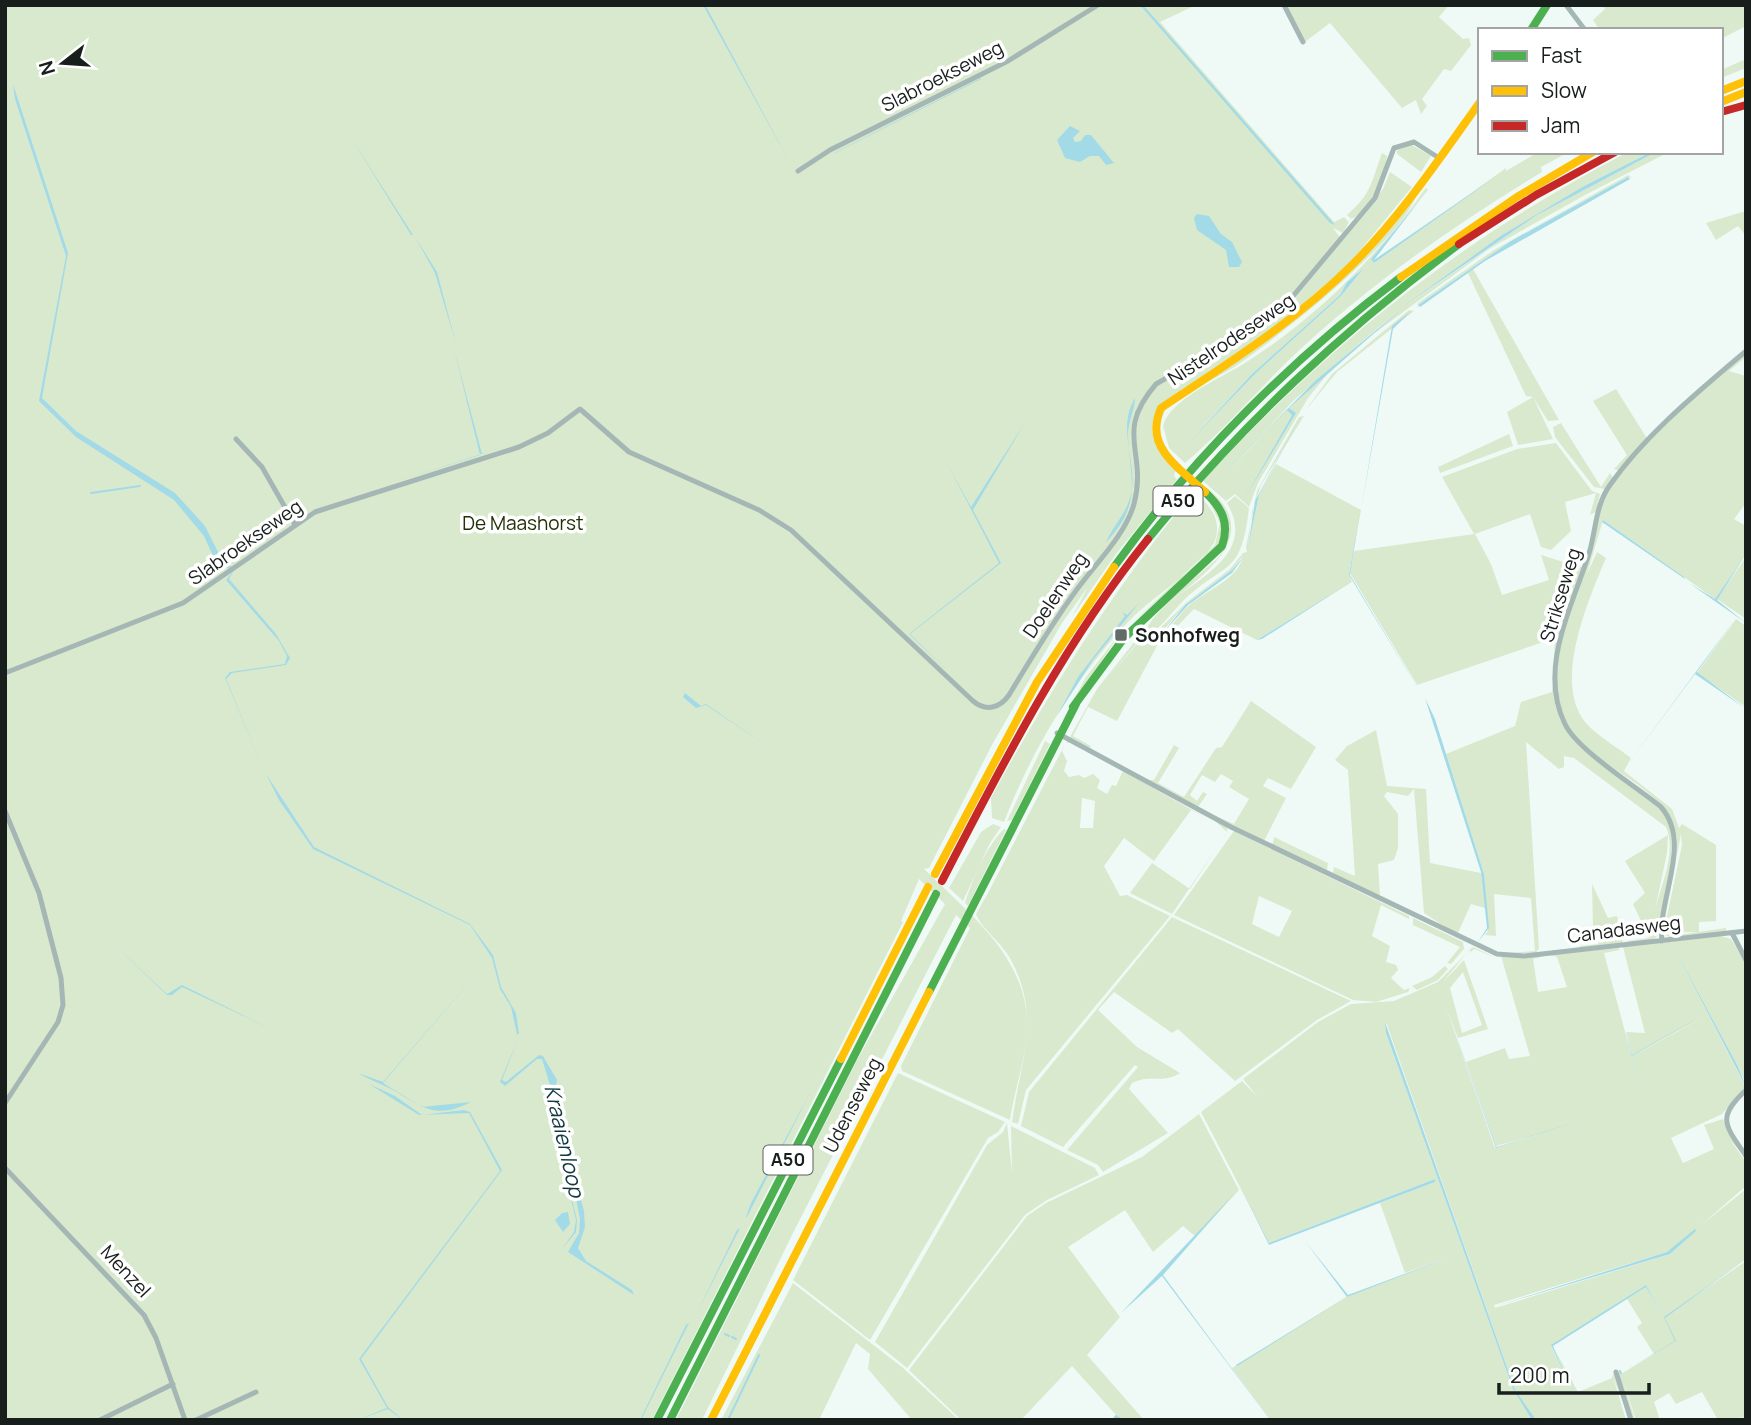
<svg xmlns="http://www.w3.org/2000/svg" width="1751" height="1425" font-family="Manrope,sans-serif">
	<rect width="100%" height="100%" fill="#effaf6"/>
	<path fill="#d9e9ce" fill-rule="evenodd" d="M5,5H1196L1160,22L1334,222L1344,217L1349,222L1343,233L1333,228L1342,240L1383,189L1390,172L1412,187L1349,264L1281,323L1159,405C1144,433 1156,451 1175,471L1174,476L1177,479L1116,554L1072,617L1088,587L1062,623L993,743L929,868L924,869C973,917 1036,964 1026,1041C1023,1067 1014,1093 1010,1120L902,1071L901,1066L970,928L956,915L794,1231L702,1420H676L856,1062L945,904L919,879L901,921L903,922L652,1420H5Z
		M1285,5H1449L1439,17L1463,39L1469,38L1471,45L1451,71L1444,69L1422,99L1427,106L1421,114L1416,100L1402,108L1330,23L1305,42Z
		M1601,5H1746V26L1721,39V30H1600L1593,20L1605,9Z
		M1746,59V68L1721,78V70Z
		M1412,145L1431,156L1421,172L1397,154V150Z
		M1569,152L1541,167L1542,172C1459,222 1379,278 1306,344C1265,381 1226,429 1185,463L1169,448L1163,426C1170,399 1221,378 1245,363C1316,318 1378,256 1426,188L1428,190L1371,259L1374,263L1506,168V171L1535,154ZM1364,268L1341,296L1256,373L1186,444L1252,374L1340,295L1347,282Z
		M1628,152H1651L1584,186L1502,235L1405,306L1537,215L1656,152H1669L1585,195L1489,249L1372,335L1330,371L1308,398L1258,483L1249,507L1235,494L1226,501L1203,481C1330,343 1461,239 1628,152ZM1402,307L1289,408L1293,413L1243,501L1293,415L1287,409L1224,476L1294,400Z
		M1382,153L1387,156C1384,177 1372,211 1351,219L1347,215C1372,193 1371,183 1382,153Z
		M1628,175L1632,178L1628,177L1511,241L1419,304L1417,309L1418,303L1494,250Z
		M1418,191C1405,238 1278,338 1234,367C1212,381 1185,391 1166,409C1153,431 1164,447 1179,464C1158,448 1151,427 1168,405C1197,382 1232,366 1262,344C1322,302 1376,250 1418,191Z
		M1746,211V236L1738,226L1716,240L1706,223Z
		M1473,269L1559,420L1548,421L1533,397L1553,439L1518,445L1507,412L1533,397L1526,396L1475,288L1468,273Z
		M1409,310L1414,311L1337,372L1305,411L1332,374Z
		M1746,353V357L1729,371L1746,376V503L1734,519L1746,526V554L1715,599L1603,520L1587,574L1597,552L1606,558C1589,598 1556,675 1581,716C1590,732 1616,746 1631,758L1624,771L1672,809L1679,828L1682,824L1716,845V921L1699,922V932H1669L1667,916L1682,845L1681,834L1663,929L1670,936L1726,928V932L1671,938L1664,934L1662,923C1664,896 1679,867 1677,840C1673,786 1588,768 1566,723C1539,668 1574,605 1590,553C1597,532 1596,506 1610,487C1646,436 1699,393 1746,353Z
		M1616,389L1648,440L1619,471L1614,469L1627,455L1593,401Z
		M1304,416L1261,485L1252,512L1248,546L1259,495L1276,464L1361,510L1349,574L1352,582L1257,640L1194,609L1164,640L1155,633L1187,602L1230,569L1243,553L1247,552L1246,547L1257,491L1299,417ZM1243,556C1238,581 1201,592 1185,609C1178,617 1169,630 1162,632L1185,605L1232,570Z
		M1561,423L1601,487L1610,473L1613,478L1605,489L1594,487L1555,437L1553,427Z
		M1509,434L1513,446L1440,473L1438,467Z
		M1556,443L1592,491L1600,494L1596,512L1590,515L1596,493L1565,502L1571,531L1551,550L1541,547L1530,514L1475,534L1491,564L1502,595L1549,580L1541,555L1576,566L1577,563L1582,568L1561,631L1556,691L1569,733L1663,812C1685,849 1659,894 1659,934L1653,940L1628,943V941L1649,938L1633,904L1645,893L1625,861L1668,835L1667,853L1655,910C1661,886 1677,851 1666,827L1574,758L1564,756V767L1559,769L1526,742L1539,948L1536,953H1508L1535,951L1531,898L1494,894L1496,936L1485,935L1488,931L1484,874L1446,754L1515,726L1521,702L1552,692L1555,638L1417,685L1350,573L1354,551L1474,534L1442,477L1517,449Z
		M1194,491C1211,506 1223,521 1214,543C1198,569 1155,595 1131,619C1077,675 1032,749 1004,822L992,818L991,798C1050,689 1115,587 1194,491Z
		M1213,493C1271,547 1175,590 1143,626V622L1217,559C1237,534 1228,516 1213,493Z
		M1235,496L1249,508C1241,578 1226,560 1183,601C1174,610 1167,620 1157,629H1147C1166,586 1264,566 1227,503Z
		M1208,499C1247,537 1199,566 1171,589C1158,600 1146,611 1133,622L1215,545L1220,523Z
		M1746,557V619L1717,599Z
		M1736,619L1746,626V707L1697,673Z
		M1143,631L1159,641L1144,635L1104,682L1144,636L1158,644L1117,721L1088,707L1073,736L1091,746L1090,748L1070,737L1097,689Z
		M1118,636L1062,721L1086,677Z
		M1251,701L1316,747L1291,789L1268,778L1263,786L1286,798L1264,841L1202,810L1234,824L1249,799L1229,787L1233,781L1221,774L1215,782L1202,775L1190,795L1197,801L1203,792L1207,794L1198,807L1148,780H1154L1174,745L1179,748L1158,783L1184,797L1216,748L1222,747Z
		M1376,730L1387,786L1426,789L1430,863L1481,873L1485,908L1471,904L1457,935L1424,913L1414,789L1408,796L1387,792L1384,796L1398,814V848L1394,860L1378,864L1380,896L1333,873L1334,867L1355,876L1348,770L1335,760L1347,746Z
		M1068,740L1071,742L1066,743L1062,751L1067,761L1064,771L1069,777L1079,775L1084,778L1093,774L1100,780L1097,788L1107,794L1112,785L1116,786L1123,771L1208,819L1191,810L1154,861L1124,838L1104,866L1120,896L1127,895L1170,916L1026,1090L1018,1124L1012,1122C1020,1062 1042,1018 1011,960C1003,944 980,927 976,914L988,893L1063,748ZM1082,798L1095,801L1093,828H1080Z
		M1045,741L1050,744L1012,820L1007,821Z
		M1214,820L1226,827C1228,830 1227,831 1226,834L1172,914L1130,893L1152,863L1190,889L1227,832Z
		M993,824L1001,827L990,843L963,901L949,888L981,832Z
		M1004,829L1006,830L968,906L965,903C973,878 986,847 1004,829Z
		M1234,831L1409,916V919L1337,883L1381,905L1372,936L1390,946L1386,962L1396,965L1398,970L1391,978L1404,990L1410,988L1408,992L1376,1002L1353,1000L1174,915ZM1259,896L1292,911L1279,937L1252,924Z
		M1274,837L1328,863L1327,870L1269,844L1273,843Z
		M1592,884L1608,918L1617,916L1623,944L1581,949L1580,946L1599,944L1593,928Z
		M1172,917L1351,1001L1317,1020L1235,1081L1178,1029L1172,1033L1114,992L1098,1010L1137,1047L1180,1073C1164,1084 1148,1074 1132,1083L1129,1089L1168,1133L1103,1172L1098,1165L1067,1150L1138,1067L1135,1065L1063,1147L1021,1126L1029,1092Z
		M1413,918L1463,942L1464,949L1451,964L1447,963L1460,947L1413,925Z
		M1721,936L1731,939L1746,964V1083L1672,944L1746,1088L1722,1114L1671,1138L1683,1163L1714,1149L1704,1125L1723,1119L1728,1133L1746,1158L1730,1140L1746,1162V1186L1700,1226L1746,1189V1259L1663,1318L1746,1261V1417L1718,1420L1702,1392L1676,1404L1669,1393L1654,1402L1660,1420H1636L1623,1380L1635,1420H1632L1618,1374L1620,1369L1621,1374L1654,1354L1637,1327L1642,1323L1627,1299L1646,1287L1662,1314L1646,1285L1551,1346L1572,1391L1555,1350L1578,1392L1612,1378L1614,1372L1630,1420L1613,1377L1626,1420H1551L1549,1417L1548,1420H1536L1531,1414L1532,1420H1270L1232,1368L1346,1297L1463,1252L1405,1273L1380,1203L1435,1182V1179L1269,1243L1201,1112L1242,1081L1257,1096L1243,1079L1318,1022L1351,1004L1394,1001L1438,982L1473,947L1496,958L1474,949L1470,953L1471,948L1443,982L1464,960L1488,1029L1458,1038L1445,1005L1495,1148L1540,1134L1496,1146L1466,1062L1505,1048L1509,1059L1530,1056L1501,956H1545L1533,959L1538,992L1567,987L1557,957L1550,955L1618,948L1620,950L1604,953L1643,1099L1632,1056L1706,1016L1632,1055L1626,1032L1645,1033L1623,947ZM1463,972L1482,1025L1462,1033L1450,988ZM1386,1022L1515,1390L1528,1413L1513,1389L1386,1033ZM1696,1230L1670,1254L1495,1308L1494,1305L1667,1252Z
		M1445,966L1448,969L1438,980L1417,990L1412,986L1432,977Z
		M898,1073L1005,1122L998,1132L988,1138L870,1340L793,1280Z
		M1199,1114L1239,1190L1196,1237L1183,1226L1153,1252L1125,1210L1068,1247L1120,1317L1087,1355L1144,1420H1112L1116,1415L1072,1366L1021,1420H961L909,1370L1027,1216L1046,1203L1142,1157Z
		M1007,1123L1012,1174L1011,1126L1095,1168L1099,1175L1047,1200L1025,1215L907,1368L875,1342L987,1145L1003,1132Z
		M793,1283L902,1367L959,1420H912L868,1369L870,1354L856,1343L819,1420H721Z"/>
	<path fill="#a3dae8" d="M703,5L707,8L790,163Z
		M1140,5H1143L1335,225L1330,223Z
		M981,79L835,153H834L981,78Z
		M13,84L68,253L42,398L76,431L175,493L205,526L219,554L232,567L229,569L214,558L204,536L174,500L76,437L39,401L66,256L15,99Z
		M1070,126L1080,131L1073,138L1075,142L1081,141L1085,135H1091L1114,163L1106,165L1099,156H1090L1080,162L1065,158L1057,140Z
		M351,138L413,235H411Z
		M1651,152H1656L1537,215L1404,306L1502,235L1584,186Z
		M1498,175L1374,263L1371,259L1420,200L1374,260Z
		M1628,177L1630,179L1485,261L1420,307L1418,305L1511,241Z
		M1197,214L1209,216L1221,234L1232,242L1242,262L1239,267H1229L1226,250L1197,230L1194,218Z
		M415,237L437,272L456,344L435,273Z
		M1364,268L1341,296L1256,373L1186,445L1252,374L1340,295L1347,282Z
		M1404,307L1289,408L1296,413L1243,501L1292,415L1287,410L1221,476L1315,381Z
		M1411,311L1393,329L1361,510L1392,326Z
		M454,349L482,454L534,437L395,482L480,455Z
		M1135,398C1135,409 1128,422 1128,435C1130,480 1143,504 1106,542C1113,526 1127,513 1131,494C1138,462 1116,429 1135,398Z
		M1300,418L1259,495L1248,547L1255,501Z
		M1026,421L973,510L1001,563L910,634L951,674L909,634L999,563L947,463L971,507Z
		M1360,512L1350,575L1421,694L1349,575Z
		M1603,520L1684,577L1685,579L1602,522Z
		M1746,554L1717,600L1746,623L1689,583L1715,599Z
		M1245,555L1232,573L1188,605L1162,634L1185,605L1232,570Z
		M234,570L229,579L276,634L290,658L286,665L232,673L226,679L263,769L225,678L230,672L285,664L287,656L279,641L226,580Z
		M1348,584L1262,639L1257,640Z
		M1139,603L1093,660L1057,716L1078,677L1125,616L1122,612L1127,615Z
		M1735,619L1697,672L1746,709L1695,674L1625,768Z
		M685,693L701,706L706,704L764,744L706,705L696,708L683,697Z
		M1425,698L1435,719L1484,874L1489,928L1478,942L1487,928L1481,872Z
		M266,774L314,847L470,924L493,955L501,987L516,1013L519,1034H517L511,1007L500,989L492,958L470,925L313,849L279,800Z
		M112,943L167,994L182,985L269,1028L182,987L172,995H167Z
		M1672,944L1737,1065L1746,1086L1745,1085Z
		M484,965L383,1083L422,1107L471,1102C432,1122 420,1104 389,1088C379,1083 368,1079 358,1073L383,1082Z
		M1439,988L1496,1146L1497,1147L1590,1117L1496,1148Z
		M1705,1014L1632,1056L1643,1099L1625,1031L1632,1055Z
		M1385,1022L1515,1390L1536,1420H1532L1513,1389L1386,1033Z
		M518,1039L502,1080L506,1082L539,1055L543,1056L557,1080L554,1095L572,1149V1168L584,1211L585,1227L578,1248L586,1261L632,1290L634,1295L568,1252L579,1233L580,1219L560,1118L542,1059H537L505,1086L500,1082Z
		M540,1070L577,1220L576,1232L562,1249L574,1232L576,1220Z
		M369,1084L395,1096L422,1115L464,1110L470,1112L502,1170L361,1359L388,1407L403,1420L388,1409L357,1420L387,1408L359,1359L500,1171L469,1113L419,1115Z
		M811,1091L747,1217H746L751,1203Z
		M1435,1179V1182L1269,1245L1242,1190L1269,1243Z
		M1235,1193L1163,1275L1270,1420L1162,1276L1121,1313Z
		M562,1213L568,1212L570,1224L563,1232L555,1220Z
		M740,1228L696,1315L737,1230Z
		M1695,1229L1696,1231L1670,1254L1493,1307L1667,1252Z
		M1305,1241L1348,1295L1463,1252L1347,1297Z
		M1746,1259L1665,1318L1676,1341L1623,1372L1675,1341L1664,1317Z
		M1646,1285L1662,1314L1646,1287L1553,1346L1572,1391L1551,1345Z
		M1342,1300L1237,1366L1236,1365Z
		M689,1323L641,1420H640L686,1325Z"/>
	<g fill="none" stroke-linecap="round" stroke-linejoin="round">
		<path stroke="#a3dae8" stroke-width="2" d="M91,493L140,486
			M725,1334L729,1336
			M732,1337L736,1339
			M1620,1371L1621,1373
			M728,1420L759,1355
			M1113,1420L1116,1416L1119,1418"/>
		<path stroke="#a4b7b5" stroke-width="5" d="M1284,5L1303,42
			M1566,5L1585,30
			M798,171L830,150L1008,61L1098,5
			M236,439L262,467L294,523
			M5,673L183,603L315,512L519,447L548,433L580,409L629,452L759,510L791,530L973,701C986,712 1000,708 1009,695C1030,660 1051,625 1075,592C1094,565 1125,536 1134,504C1148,450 1113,434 1156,384L1278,314L1375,198L1394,148L1414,142L1439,158
			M1057,733L1231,827L1497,954L1524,956L1746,931
			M5,811L39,893L61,978L63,1005L58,1022L5,1103
			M1732,933L1746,960
			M1662,941C1657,898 1693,844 1661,807C1637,787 1577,750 1565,724C1537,667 1574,604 1590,550C1596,528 1596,504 1610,485C1646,434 1699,391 1746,351
			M1746,1090C1716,1118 1725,1125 1746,1156
			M5,1168L144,1315L156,1338L185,1420
			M1616,1372L1631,1420
			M100,1420L173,1384
			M196,1420L256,1392
			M1745,1420L1746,1419"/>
		<path stroke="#4caf50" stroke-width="8" d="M1531,30L1547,5
			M1148,539C1241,425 1341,332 1459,244
			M1114,567C1193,457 1293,358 1401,277
			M1073,707L1124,638L1222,546C1230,523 1222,508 1205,492
			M929,992L1076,704
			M657,1420L841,1059
			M670,1420L936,894"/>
		<path stroke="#ffc107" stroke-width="8" d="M1721,91L1746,81
			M1721,102L1746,92
			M1401,277L1517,197L1593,152
			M1178,468C1159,450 1150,433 1161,408C1227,364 1296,321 1352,265C1401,216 1440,158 1480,102
			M935,874L1037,682L1114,567
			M841,1059L928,887
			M711,1420L929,992"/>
		<path stroke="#c62828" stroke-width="8" d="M1721,112L1746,105
			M1459,244L1536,195L1615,152
			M942,881C1003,763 1064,643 1148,539"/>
		<path stroke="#ffc107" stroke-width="8" d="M1178,468L1205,492"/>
	</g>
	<rect fill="#636b68" stroke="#fff" stroke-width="2.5" x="1114" y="628" width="14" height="14" rx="3.5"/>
	<g text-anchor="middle" stroke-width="7" stroke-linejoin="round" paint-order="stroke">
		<g fill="#fff" stroke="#5d6260" stroke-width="2">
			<rect x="1153.5" y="486.5" width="49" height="29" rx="5"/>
			<rect x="763.5" y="1145.5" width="49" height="29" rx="5"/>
		</g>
		<g font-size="18" font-weight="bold" fill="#171e1c">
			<text x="1178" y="507">A50</text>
			<text x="788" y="1166">A50</text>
		</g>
		<g font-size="19" fill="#171e1c" stroke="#fff">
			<text transform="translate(942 76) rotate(-27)" y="7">Slabroekseweg</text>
			<text transform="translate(1231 339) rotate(-34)" y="7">Nistelrodeseweg</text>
			<text transform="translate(245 542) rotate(-35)" y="7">Slabroekseweg</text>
			<text transform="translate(1055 595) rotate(-56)" y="7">Doelenweg</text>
			<text transform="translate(1560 595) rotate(-73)" y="7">Strikseweg</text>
			<text transform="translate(1624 929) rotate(-7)" y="7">Canadasweg</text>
			<text transform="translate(852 1105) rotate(-63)" y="7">Udenseweg</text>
			<text transform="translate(126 1271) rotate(47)" y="7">Menzel</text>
		</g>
		<g font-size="19" fill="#223006" stroke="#fff">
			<text x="523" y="530">De Maashorst</text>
		</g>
		<g font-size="19" font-weight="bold" fill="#171e1c" stroke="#fff" text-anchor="start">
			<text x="1135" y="642">Sonhofweg</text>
		</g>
		<g font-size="21" font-style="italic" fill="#133740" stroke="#fff">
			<text transform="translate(564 1141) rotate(77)" y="7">Kraaienloop</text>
		</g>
	</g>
	<rect width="1751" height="1425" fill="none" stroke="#171e1c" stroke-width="14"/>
	<rect x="1478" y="28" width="245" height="126" fill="#ffffff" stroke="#a2a5a4" stroke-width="2"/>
	<rect x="1492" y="51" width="35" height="10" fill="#4caf50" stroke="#a2a5a4" stroke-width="2"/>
	<text x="1541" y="63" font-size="21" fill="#171e1c">Fast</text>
	<rect x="1492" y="86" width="35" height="10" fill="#ffc107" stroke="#a2a5a4" stroke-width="2"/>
	<text x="1541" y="98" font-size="21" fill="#171e1c">Slow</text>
	<rect x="1492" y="121" width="35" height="10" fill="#c62828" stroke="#a2a5a4" stroke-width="2"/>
	<text x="1541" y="133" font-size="21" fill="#171e1c">Jam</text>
	<g transform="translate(63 63) rotate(253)" stroke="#ffffff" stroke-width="5" paint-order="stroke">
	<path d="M0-5L12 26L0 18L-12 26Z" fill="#171e1c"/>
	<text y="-10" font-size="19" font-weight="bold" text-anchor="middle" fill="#171e1c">N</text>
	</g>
	<path d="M1499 1383v10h150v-10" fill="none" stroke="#171e1c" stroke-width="3.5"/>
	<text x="1510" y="1383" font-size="21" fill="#171e1c" stroke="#ffffff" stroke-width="5" paint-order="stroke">200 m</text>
</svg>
